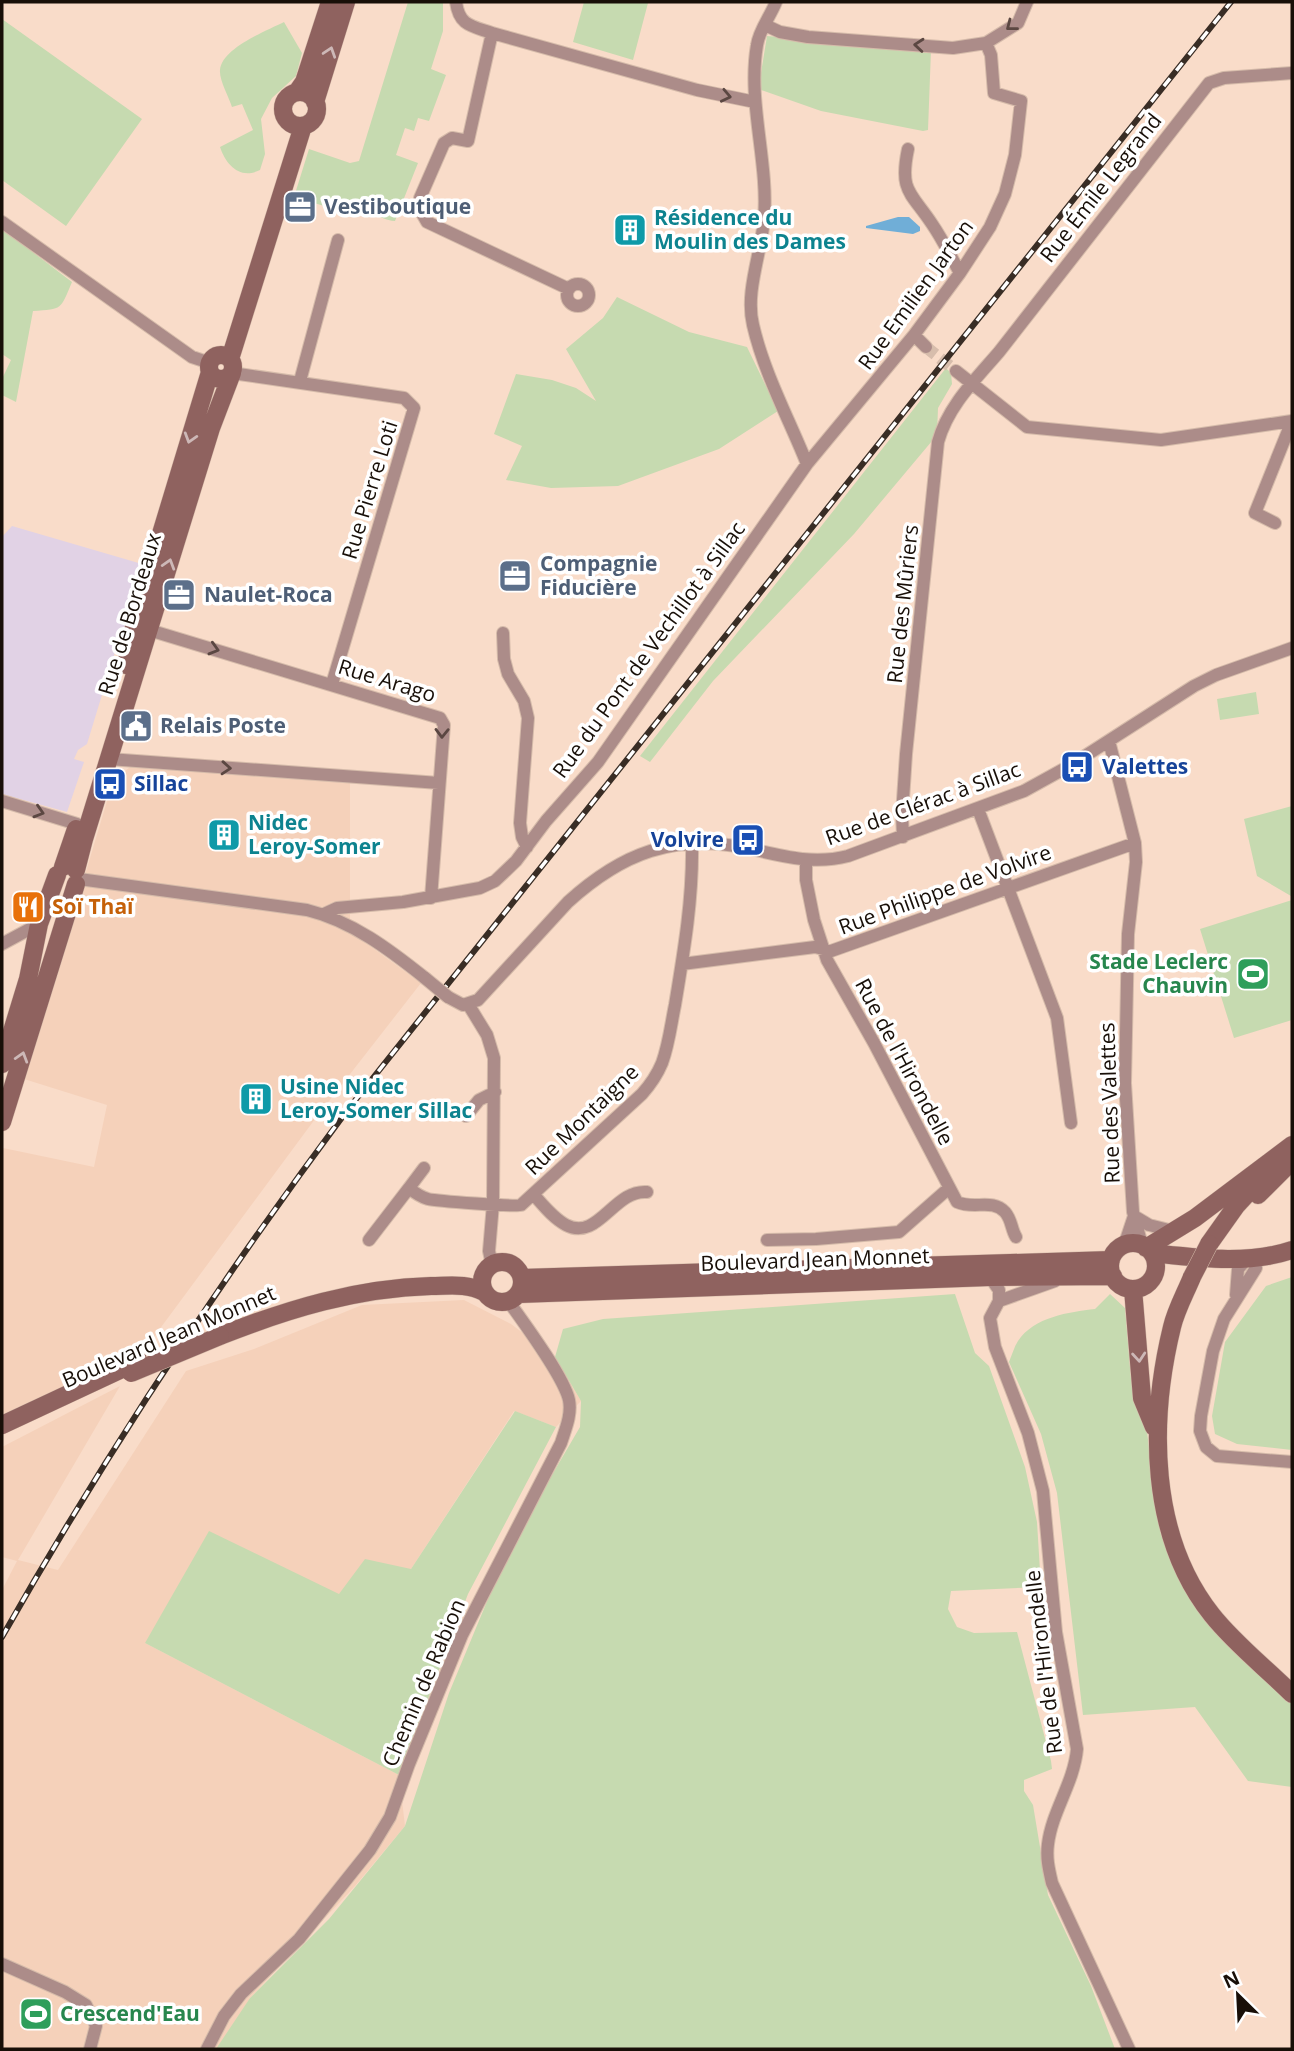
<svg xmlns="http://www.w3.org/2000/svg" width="1294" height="2051" font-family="'Open Sans',sans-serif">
	<rect width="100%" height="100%" fill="#f9dcc9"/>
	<path fill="#f5d1ba" d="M130,767L350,781V934L359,938L421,983L315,1119L156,1334L151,1346L2,1417V1152L3,1148L94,1167L107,1105L24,1079L113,781Z
		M464,1300L511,1324L555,1357L581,1401L556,1427L514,1411L411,1569L339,1594L145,1643L399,1775L405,1826L355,1886L250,1998L220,2049H2V1590L17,1561L2,1557V1447L120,1386L18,1560L58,1570L186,1371L254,1349L362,1305Z"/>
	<path fill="#e1d2e5" d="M12,526L142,564L139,574H135L132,583L136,584L119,652H115L87,744L78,750L74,759L84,762L67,812L2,794V537Z"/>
	<path fill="#c6dab0" d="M408,2H443V31L431,69L446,75L429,121L418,118L414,131L405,128L396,155L418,163L395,221C377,220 370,207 355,204L351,214L294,197L309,149L350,163L359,161Z
		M584,2L648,3L633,60L573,42Z
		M2,19L142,119L66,226L2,180Z
		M284,22L302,53L296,76L272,98L261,119L265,154L260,170C240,180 226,165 220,147L253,130L242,104L232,107C229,97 219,80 220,70C222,48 266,31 284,22Z
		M767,36L931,50L928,130L923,131L821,111L761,90L760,79Z
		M2,231H5L72,282C60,310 63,309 33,311L16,402L2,395V379L11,360L2,354Z
		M617,297L689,332L747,347L778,411L719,449L618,486L551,488L506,480L522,446L494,434L516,374L552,380L576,388L596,401L566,349L603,318Z
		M946,368L951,373L952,384L938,408L937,435L854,534L713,681L650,762L640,756Z
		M1256,692L1259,714L1220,720L1217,699Z
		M1292,806V895L1291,896L1257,876L1244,819Z
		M1292,900V1020L1234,1038L1200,929Z
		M1292,1277V1450L1237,1444L1215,1434L1212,1416L1225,1342L1266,1286Z
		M955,1294L975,1353L989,1366L1025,1467L1037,1522L1041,1587L951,1591L948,1609L957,1627L974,1633L1017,1632L1051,1761L1052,1769L1024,1780V1791L1033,1805L1048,1895L1091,1986L1115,2049H216L250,1998L329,1919L405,1826L449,1693L493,1587L535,1504L580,1427L581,1401L555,1357L563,1329L603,1319Z
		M1110,1294L1125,1308L1131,1379L1146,1425L1161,1535L1184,1584L1251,1661L1292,1704V1787L1248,1781L1195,1707L1083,1715L1057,1493L1041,1434L1009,1362C1012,1355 1014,1347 1018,1341C1034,1317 1069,1312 1095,1309Z
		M515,1411L556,1427L468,1594L399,1775L145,1643L209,1531L339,1594L365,1559L411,1569Z"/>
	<path fill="#70aed7" d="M898,217H909L920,227V231L913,234L866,228V226Z"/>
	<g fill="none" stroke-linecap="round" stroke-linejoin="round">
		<path stroke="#d7bdac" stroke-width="12" stroke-dasharray="12 6" stroke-linecap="butt" d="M926,347L956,371"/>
		<defs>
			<path id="street" d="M456,2C459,26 472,26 492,33L697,90L755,102
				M776,2C770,17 759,30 757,45C747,102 769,162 764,220C761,254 745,292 753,325C764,373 789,419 807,464
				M765,25L780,32L808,37L953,48L986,43L1018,23L1027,2
				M492,33L468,141L452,138L444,143L420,198L419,208L427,222L569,289
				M908,149C899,192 911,192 932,224C943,240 951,257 960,273
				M2,222L192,357L210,363
				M567 295a11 11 0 1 1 22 0a11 11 0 1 1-22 0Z
				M914,335L926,347
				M956,371L1027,427L1161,440L1292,421
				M232,373L404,398L414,408L332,684
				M300,381L338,240
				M1275,523L1255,513L1292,421
				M149,630L440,718L444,725L431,898
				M503,633L504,659L508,674L524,701L528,718L520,823L522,837L527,847
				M1109,741L1135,843L1136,862L1128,934L1125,1083L1133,1212L1142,1245
				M109,759L439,783
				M2,801L77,824
				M978,809L1057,1018L1071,1123
				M903,837L902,815L906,754L938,442C948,406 975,380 999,352L1209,83L1224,78L1292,73
				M806,861V880L814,920L827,960L874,1043L957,1202C974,1210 992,1198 1005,1212C1012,1220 1011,1229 1016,1237
				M79,879L307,910C352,921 390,950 425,978
				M324,914L337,908L403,902L480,888L495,881L516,861L546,821L598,762L807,464L914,335L960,273L990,227L1005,194L1015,155L1021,101L994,93L991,55L986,43
				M2,944L39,924
				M682,964L815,947L831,951L1135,843
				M448,997L463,1005L478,1000L568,902C622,853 674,833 747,848C782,856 813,865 848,856L1024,791L1071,765L1194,686L1216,675L1292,648
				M468,1004L487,1035L494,1058L493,1204L489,1251L492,1265
				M466,1116L479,1100L495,1092
				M409,1188L424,1168
				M534,1195C543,1205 553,1218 566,1225C598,1242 614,1189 647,1192
				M1134,1216L1149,1225L1173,1231
				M369,1240L409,1188C415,1193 421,1197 428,1199C436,1201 516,1207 521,1205L642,1094C650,1085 657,1075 662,1063C669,1044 671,1024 675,1005C684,951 693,898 692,844
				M767,1240L816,1239L899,1232L949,1188
				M1124,1246L1134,1216
				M1254,1260L1256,1268L1224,1319L1213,1351L1201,1416L1200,1431L1206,1447L1217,1456L1292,1462
				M990,1277L999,1290V1301L990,1318L995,1347L1028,1433L1043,1491L1056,1632L1077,1749C1074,1783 1052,1811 1048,1844C1046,1858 1049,1870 1052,1883L1129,2049
				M1236,1295L1238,1269L1246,1260
				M999,1301L1055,1281
				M2,1964L65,1992L86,2005L96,2026L90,2049
				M207,2049L224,2016L241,1994L299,1939L370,1850L390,1817L409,1764L462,1635L561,1443C565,1430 572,1415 569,1400C564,1377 524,1323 509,1302"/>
			<path id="secondary" d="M283 109a17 17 0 1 1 34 0a17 17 0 1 1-34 0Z
				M297,92L304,82L330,2
				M315,102L346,2
				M209 367a12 12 0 1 1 24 0a12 12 0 1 1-24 0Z
				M230,359L303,126
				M126,665L137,613L210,372
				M63,867L76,829
				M76,870L84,839L211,428L232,373
				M2,1064L28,979L39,924L57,875
				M2,1122L76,884
				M1258,1195L1292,1161
				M1110 1266a23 23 0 1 1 46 0a23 23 0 1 1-46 0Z
				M1209,1244L1236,1206L1261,1179
				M1146,1248L1195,1218L1292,1145
				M1152,1253C1198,1258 1248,1265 1292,1250
				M482 1282a20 20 0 1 1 40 0a20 20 0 1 1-40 0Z
				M1192,1277C1185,1294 1176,1310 1172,1327C1149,1421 1149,1536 1212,1615C1235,1644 1266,1668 1292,1694
				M522,1278L1111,1260
				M1133,1289L1142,1398L1154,1427
				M519,1294L990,1277L1113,1276
				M220,1336C288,1309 357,1288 431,1286C449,1286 467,1283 484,1292
				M2,1425L139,1361"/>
		</defs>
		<use href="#street" stroke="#d5bbaa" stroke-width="14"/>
		<use href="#secondary" stroke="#d5bbaa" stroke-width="19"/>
		<use href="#street" stroke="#ac8c89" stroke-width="12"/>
		<use href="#secondary" stroke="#8f625f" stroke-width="18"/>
		<defs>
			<path id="rail" d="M2,1637C106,1453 222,1278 349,1108L1231,2"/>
		</defs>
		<use href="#rail" stroke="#392d25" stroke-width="6"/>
		<use href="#rail" stroke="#fff" stroke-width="3.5" stroke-dasharray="10" stroke-linecap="butt"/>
		<defs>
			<path id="street-bridge" d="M425,978L448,997"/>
			<path id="secondary-bridge" d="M1192,1277L1209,1244
				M131,1373L220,1336"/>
		</defs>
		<use href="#street-bridge" stroke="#d5bbaa" stroke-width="14" stroke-linecap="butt"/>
		<use href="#secondary-bridge" stroke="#d5bbaa" stroke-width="19" stroke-linecap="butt"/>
		<use href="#street-bridge" stroke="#ac8c89" stroke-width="12"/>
		<use href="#secondary-bridge" stroke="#8f625f" stroke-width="18"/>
	</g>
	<defs><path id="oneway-chevron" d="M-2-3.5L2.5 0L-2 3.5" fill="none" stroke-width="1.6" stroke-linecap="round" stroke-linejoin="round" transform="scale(1.75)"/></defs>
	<g stroke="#5b4742">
		<use href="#oneway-chevron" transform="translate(1011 26) rotate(142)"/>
		<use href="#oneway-chevron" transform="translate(919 45) rotate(-175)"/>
		<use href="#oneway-chevron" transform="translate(726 96) rotate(12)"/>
		<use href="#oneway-chevron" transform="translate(214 649) rotate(16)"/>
		<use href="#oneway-chevron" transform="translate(442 733) rotate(91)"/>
		<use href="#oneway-chevron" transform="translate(226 768) rotate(4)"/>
		<use href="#oneway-chevron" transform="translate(39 812) rotate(17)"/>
	</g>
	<g stroke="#cdb8b7">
		<use href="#oneway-chevron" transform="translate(330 52) rotate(-72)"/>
		<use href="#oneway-chevron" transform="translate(190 438) rotate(107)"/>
		<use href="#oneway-chevron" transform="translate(169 564) rotate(-73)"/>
		<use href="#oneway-chevron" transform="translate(22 1057) rotate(-73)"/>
		<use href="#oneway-chevron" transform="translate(1139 1357) rotate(85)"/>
	</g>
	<defs>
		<symbol id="office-square" viewBox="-11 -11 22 22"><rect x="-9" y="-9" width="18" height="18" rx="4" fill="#5c6f8a" stroke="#fff"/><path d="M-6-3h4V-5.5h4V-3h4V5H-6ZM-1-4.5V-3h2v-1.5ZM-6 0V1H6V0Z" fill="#fff"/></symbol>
		<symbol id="building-square" viewBox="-11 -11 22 22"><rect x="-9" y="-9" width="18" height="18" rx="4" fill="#0f9aa8" stroke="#fff"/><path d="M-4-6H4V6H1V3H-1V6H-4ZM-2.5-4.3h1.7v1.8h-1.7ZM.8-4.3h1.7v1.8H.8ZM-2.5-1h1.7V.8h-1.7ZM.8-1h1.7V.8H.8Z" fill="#fff"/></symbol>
		<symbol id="civic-square" viewBox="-11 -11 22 22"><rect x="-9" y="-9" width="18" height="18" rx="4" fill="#5c6f8a" stroke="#fff"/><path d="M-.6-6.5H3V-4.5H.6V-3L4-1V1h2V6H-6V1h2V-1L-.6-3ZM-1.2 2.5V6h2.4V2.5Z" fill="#fff"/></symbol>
		<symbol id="bus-square" viewBox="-11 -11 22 22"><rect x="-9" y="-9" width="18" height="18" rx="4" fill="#1a4fb4" stroke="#fff"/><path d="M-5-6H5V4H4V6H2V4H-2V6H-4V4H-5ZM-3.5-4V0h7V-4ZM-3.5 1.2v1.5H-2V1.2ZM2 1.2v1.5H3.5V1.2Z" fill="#fff"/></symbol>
		<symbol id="restaurant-square" viewBox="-11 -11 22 22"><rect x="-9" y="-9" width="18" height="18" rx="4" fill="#e8710a" stroke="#fff"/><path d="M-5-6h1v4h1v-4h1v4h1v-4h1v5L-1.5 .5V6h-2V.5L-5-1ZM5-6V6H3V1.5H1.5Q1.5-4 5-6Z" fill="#fff"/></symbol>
		<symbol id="stadium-square" viewBox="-11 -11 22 22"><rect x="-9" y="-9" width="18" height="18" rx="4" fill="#2e9e5b" stroke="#fff"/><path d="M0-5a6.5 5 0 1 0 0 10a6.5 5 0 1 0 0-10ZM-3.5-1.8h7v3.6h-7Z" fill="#fff"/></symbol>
	</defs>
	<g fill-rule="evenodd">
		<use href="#office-square" x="281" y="188" width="38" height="38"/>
		<use href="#building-square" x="611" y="211" width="38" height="38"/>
		<use href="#office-square" x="496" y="557" width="38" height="38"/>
		<use href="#office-square" x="160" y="576" width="38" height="38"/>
		<use href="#civic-square" x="117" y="707" width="38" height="38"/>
		<use href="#bus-square" x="1058" y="748" width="38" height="38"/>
		<use href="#bus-square" x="91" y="765" width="38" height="38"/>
		<use href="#building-square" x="205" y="816" width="38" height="38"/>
		<use href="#bus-square" x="729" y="821" width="38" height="38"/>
		<use href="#restaurant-square" x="9" y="888" width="38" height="38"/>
		<use href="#stadium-square" x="1234" y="955" width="38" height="38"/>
		<use href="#building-square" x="237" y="1080" width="38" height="38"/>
		<use href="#stadium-square" x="17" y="1995" width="38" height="38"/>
	</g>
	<g text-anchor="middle" stroke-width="7" stroke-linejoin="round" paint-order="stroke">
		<g font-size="21" fill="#180f08" stroke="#fff">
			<text transform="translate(1101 188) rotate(-52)" y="7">Rue Émile Legrand</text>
			<text transform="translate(916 295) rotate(-54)" y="7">Rue Emilien Jarton</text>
			<text transform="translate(370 490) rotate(-73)" y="7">Rue Pierre Loti</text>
			<text transform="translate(903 604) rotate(-84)" y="7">Rue des Mûriers</text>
			<text transform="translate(130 614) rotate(-73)" y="7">Rue de Bordeaux</text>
			<text transform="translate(649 650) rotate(-54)" y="7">Rue du Pont de Vechillot à Sillac</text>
			<text transform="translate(387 681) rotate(17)" y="7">Rue Arago</text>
			<text transform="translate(923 804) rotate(-20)" y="7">Rue de Clérac à Sillac</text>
			<text transform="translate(945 890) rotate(-20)" y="7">Rue Philippe de Volvire</text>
			<text transform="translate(904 1062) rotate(62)" y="7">Rue de l'Hirondelle</text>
			<text transform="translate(1110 1103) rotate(-92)" y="7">Rue des Valettes</text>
			<text transform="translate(582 1120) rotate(-44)" y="7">Rue Montaigne</text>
			<text transform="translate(815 1260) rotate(-2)" y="7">Boulevard Jean Monnet</text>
			<text transform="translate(169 1337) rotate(-23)" y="7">Boulevard Jean Monnet</text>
			<text transform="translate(1044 1662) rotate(-97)" y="7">Rue de l'Hirondelle</text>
			<text transform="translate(424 1683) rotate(-67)" y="7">Chemin de Rabion</text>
		</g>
		<g font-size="21" font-weight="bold" fill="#4e5e75" stroke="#fff" text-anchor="start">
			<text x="324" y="214">Vestiboutique</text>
			<text x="540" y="571">Compagnie<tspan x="540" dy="24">Fiducière</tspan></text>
			<text x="204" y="602">Naulet-Roca</text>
			<text x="160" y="733">Relais Poste</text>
		</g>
		<g font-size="21" font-weight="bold" fill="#0d838f" stroke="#fff" text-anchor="start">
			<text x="654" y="225">Résidence du<tspan x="654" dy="24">Moulin des Dames</tspan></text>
			<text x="248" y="830">Nidec<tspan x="248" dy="24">Leroy-Somer</tspan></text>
			<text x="280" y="1094">Usine Nidec<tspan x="280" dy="24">Leroy-Somer Sillac</tspan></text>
		</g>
		<g font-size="21" font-weight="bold" fill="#164399" stroke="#fff" text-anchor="start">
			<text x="1102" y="774">Valettes</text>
			<text x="134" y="791">Sillac</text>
			<text x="724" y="847" text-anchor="end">Volvire</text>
		</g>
		<g font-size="21" font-weight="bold" fill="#c56008" stroke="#fff" text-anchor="start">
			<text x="52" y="914">Soï Thaï</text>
		</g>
		<g font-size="21" font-weight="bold" fill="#27864d" stroke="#fff" text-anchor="end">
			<text x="1228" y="969">Stade Leclerc<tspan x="1228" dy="24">Chauvin</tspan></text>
			<text x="60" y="2021" text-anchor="start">Crescend'Eau</text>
		</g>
	</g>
	<rect width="1294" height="2051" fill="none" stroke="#180f08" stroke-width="7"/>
	<g transform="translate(1238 1995) rotate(336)" stroke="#ffffff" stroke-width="5" paint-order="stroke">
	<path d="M0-5L12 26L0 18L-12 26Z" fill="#180f08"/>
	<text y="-10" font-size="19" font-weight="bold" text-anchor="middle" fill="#180f08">N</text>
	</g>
</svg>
